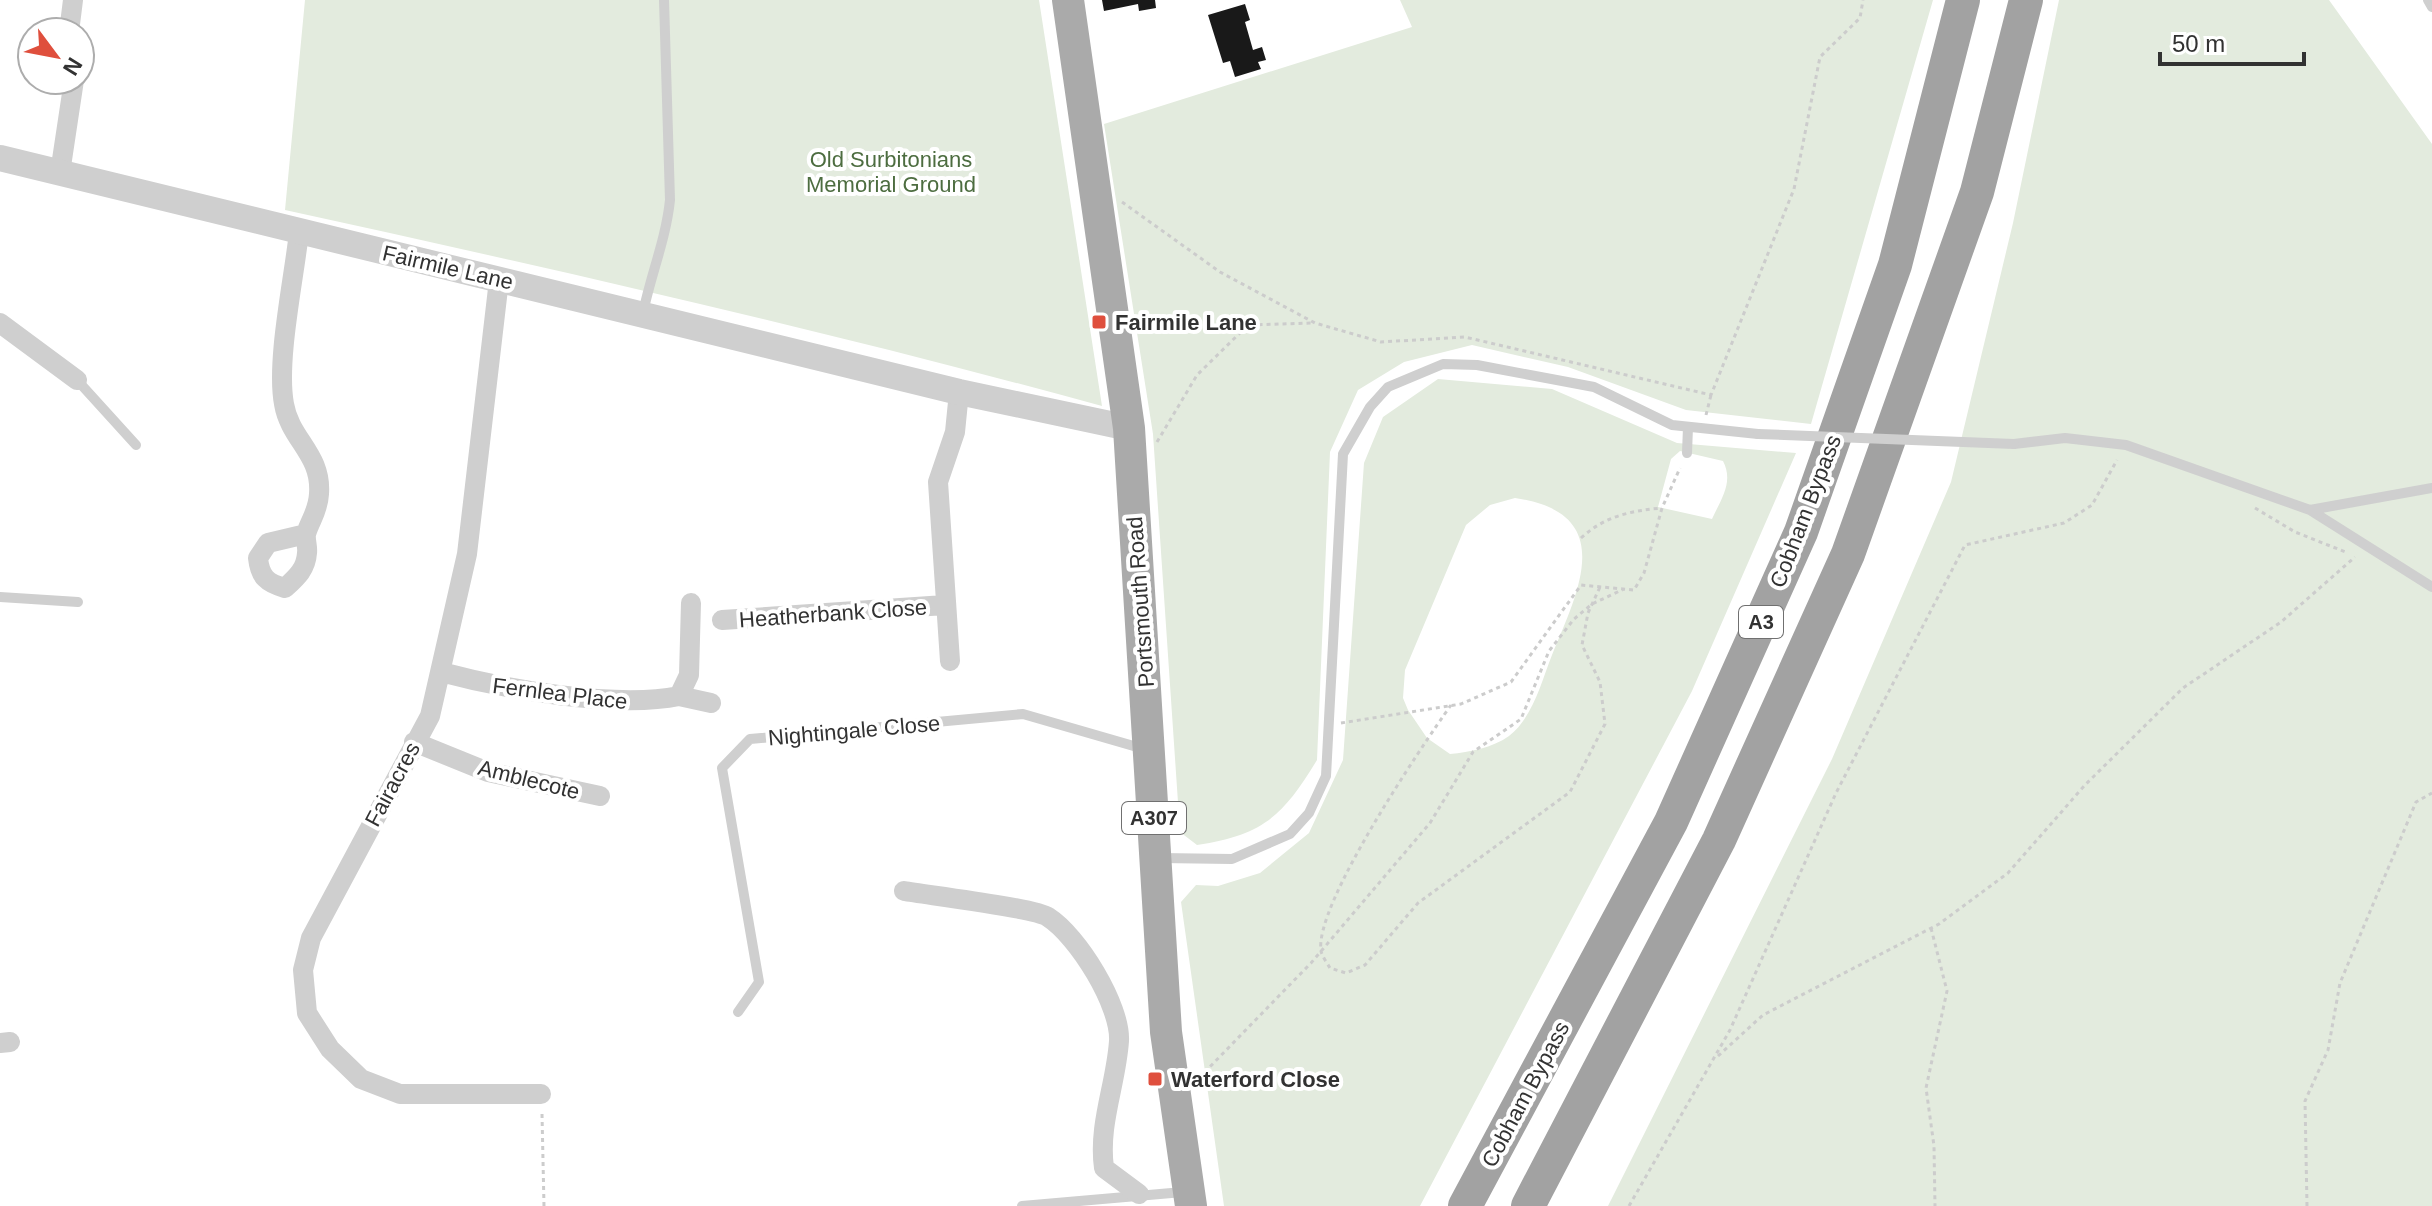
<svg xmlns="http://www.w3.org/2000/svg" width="2432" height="1206" font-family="Arial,sans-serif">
	<rect width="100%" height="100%" fill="#fff"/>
	<path fill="#e3ebde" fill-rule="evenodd" d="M305,0H1039L1102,406C832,332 559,270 285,210Z
		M1400,0H1933L1811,424L1686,410L1568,367L1472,345L1404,362L1358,390L1330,452L1317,760C1283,816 1263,835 1197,845L1180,832L1153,434L1104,124L1412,27Z
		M2059,0H2329L2432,144V1206H1608L1832,759L1951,482L2013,223Z
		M1438,379L1552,389L1677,443L1796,453L1692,691L1420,1206H1224L1181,902L1196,885L1218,886L1260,873L1309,833L1343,760L1364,463L1383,417ZM1680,451L1723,461C1734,482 1721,499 1712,519L1658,507L1671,459ZM1515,498C1618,513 1579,590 1552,655C1541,683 1533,717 1509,736C1492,748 1470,752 1450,754L1427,738L1408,710L1403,698L1405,670L1466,525L1490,505Z"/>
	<path fill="#191919" d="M1102,0H1155L1156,8L1139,11L1138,4L1104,11Z
		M1245,4L1250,20L1245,22L1253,50L1262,47L1266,60L1258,62L1261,69L1235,77L1230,61L1223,63L1208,15Z"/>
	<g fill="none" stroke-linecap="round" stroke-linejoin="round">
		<path stroke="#ccc" stroke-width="3" stroke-dasharray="4 4" stroke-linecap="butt" d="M1122,202L1220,272L1315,323L1381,342L1465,337L1711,395L1794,189L1820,57L1860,18L1863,0
			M1706,415L1711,395
			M1157,442L1197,375L1248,325L1312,323
			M2255,508L2295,532L2348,553
			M1581,538C1605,516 1630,511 1662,508
			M1451,705C1422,746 1314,905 1321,951C1322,956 1327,963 1330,968L1346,973L1365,965L1418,903L1570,792L1605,724L1600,682L1582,645L1588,613L1600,587
			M1341,723L1461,704L1511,682L1581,585L1634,590L1644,573L1662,508L1680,468
			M1931,928L1947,991L1926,1088L1934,1146L1935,1206
			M1718,1056L1763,1015L1939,924L2008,873L2085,785L2183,688L2281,622L2355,557
			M1199,1078L1311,963L1430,823L1473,752L1521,719L1549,651L1574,619L1592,604L1624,589
			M542,1114L544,1206
			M1629,1206L1730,1030L1836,793L1965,545L2064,523L2092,505L2117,460
			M2307,1206L2305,1101L2328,1050L2340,983L2416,802L2432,793"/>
		<path stroke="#cfcfcf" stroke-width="10" d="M2428,0L2432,7
			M643,313C651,274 666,239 670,200L664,0
			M77,380L136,445
			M2014,444L2065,438L2126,445L2310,510L2432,488
			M1687,453L1688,427
			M2310,510L2432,587
			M0,597L78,602
			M1160,858L1232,859L1290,834L1309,813L1326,776L1343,454L1370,407L1388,387L1443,364L1477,365L1594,387L1672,425L1758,434
			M738,1012L759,982L722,768L750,739L1023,714L1144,749
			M1022,1206L1183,1192"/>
		<path stroke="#cfcfcf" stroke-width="20" d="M69,32L73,0
			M60,173L74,80
			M299,232C294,279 276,361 284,404C290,440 322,454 319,494C318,512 310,520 306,534C305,540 308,547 307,553C306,569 297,577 285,588C267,583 260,577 258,558L268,543L306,534
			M499,280L467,554L430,716L311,938L303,970L307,1013L330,1049L361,1079L400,1094H541
			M0,323L77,380
			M722,620L945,605
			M950,661L938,482L955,432L959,392
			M441,672C504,689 616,709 679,696L689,675L691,603
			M679,696L711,703
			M414,742L488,772L600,796
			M904,891C927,895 1035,908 1048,917C1078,936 1121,1006 1119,1041C1116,1085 1098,1124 1104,1168L1139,1194
			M0,1043L10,1042"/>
		<path stroke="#cfcfcf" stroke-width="26" d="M0,158L959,392L1129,428"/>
		<path stroke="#aaa" stroke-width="32" d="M1068,0L1129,428L1166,1032L1191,1206"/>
		<path stroke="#a2a2a2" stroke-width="34" d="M1465,1206L1671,822L1801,532L1895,265L1963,0
			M1528,1206L1719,840L1848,554L1977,192L2026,0"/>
		<path stroke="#cfcfcf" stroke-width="10" d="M1758,434L2014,444"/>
	</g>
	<g fill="#df4f3d" stroke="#fff" stroke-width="3">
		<rect x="1091" y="314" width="16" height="16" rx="4"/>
		<rect x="1147" y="1071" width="16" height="16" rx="4"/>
	</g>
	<g text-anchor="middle" stroke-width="8" stroke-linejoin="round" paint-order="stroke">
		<g fill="#fff" stroke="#707070" stroke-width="2">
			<rect x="1739" y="606" width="44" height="32" rx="6"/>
			<rect x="1122" y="802" width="64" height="32" rx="6"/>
		</g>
		<g font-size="20" font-weight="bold" fill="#323232">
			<text x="1761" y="629">A3</text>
			<text x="1154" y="825">A307</text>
		</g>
		<g font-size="22" fill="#4d6d40" stroke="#fff">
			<text x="891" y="167">Old Surbitonians<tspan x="891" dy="25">Memorial Ground</tspan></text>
		</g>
		<g font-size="22" fill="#323232" stroke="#fff">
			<text transform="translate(448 267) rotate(13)" y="8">Fairmile Lane</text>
			<text transform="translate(1805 511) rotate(-69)" y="8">Cobham Bypass</text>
			<text transform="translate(1140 602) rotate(-94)" y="8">Portsmouth Road</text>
			<text transform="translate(833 613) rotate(-4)" y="8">Heatherbank Close</text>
			<text transform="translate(560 693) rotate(7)" y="8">Fernlea Place</text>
			<text transform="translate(854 730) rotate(-5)" y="8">Nightingale Close</text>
			<text transform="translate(529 779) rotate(14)" y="8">Amblecote</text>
			<text transform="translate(392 784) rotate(-62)" y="8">Fairacres</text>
			<text transform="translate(1525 1094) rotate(-62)" y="8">Cobham Bypass</text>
		</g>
		<g font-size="22" font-weight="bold" fill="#323232" stroke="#fff" text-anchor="start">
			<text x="1115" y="330">Fairmile Lane</text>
			<text x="1171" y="1087">Waterford Close</text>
		</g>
	</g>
	<g transform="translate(56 56) rotate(122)"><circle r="38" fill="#ffffff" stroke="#adadad" stroke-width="2"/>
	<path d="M0-6L14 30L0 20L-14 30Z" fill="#df4f3d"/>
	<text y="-12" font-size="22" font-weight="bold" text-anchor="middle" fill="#323232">N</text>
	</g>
	<path d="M2160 52v12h144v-12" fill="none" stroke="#323232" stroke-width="4"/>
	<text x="2172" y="52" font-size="24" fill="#323232" stroke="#ffffff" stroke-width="6" paint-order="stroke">50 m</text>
</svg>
